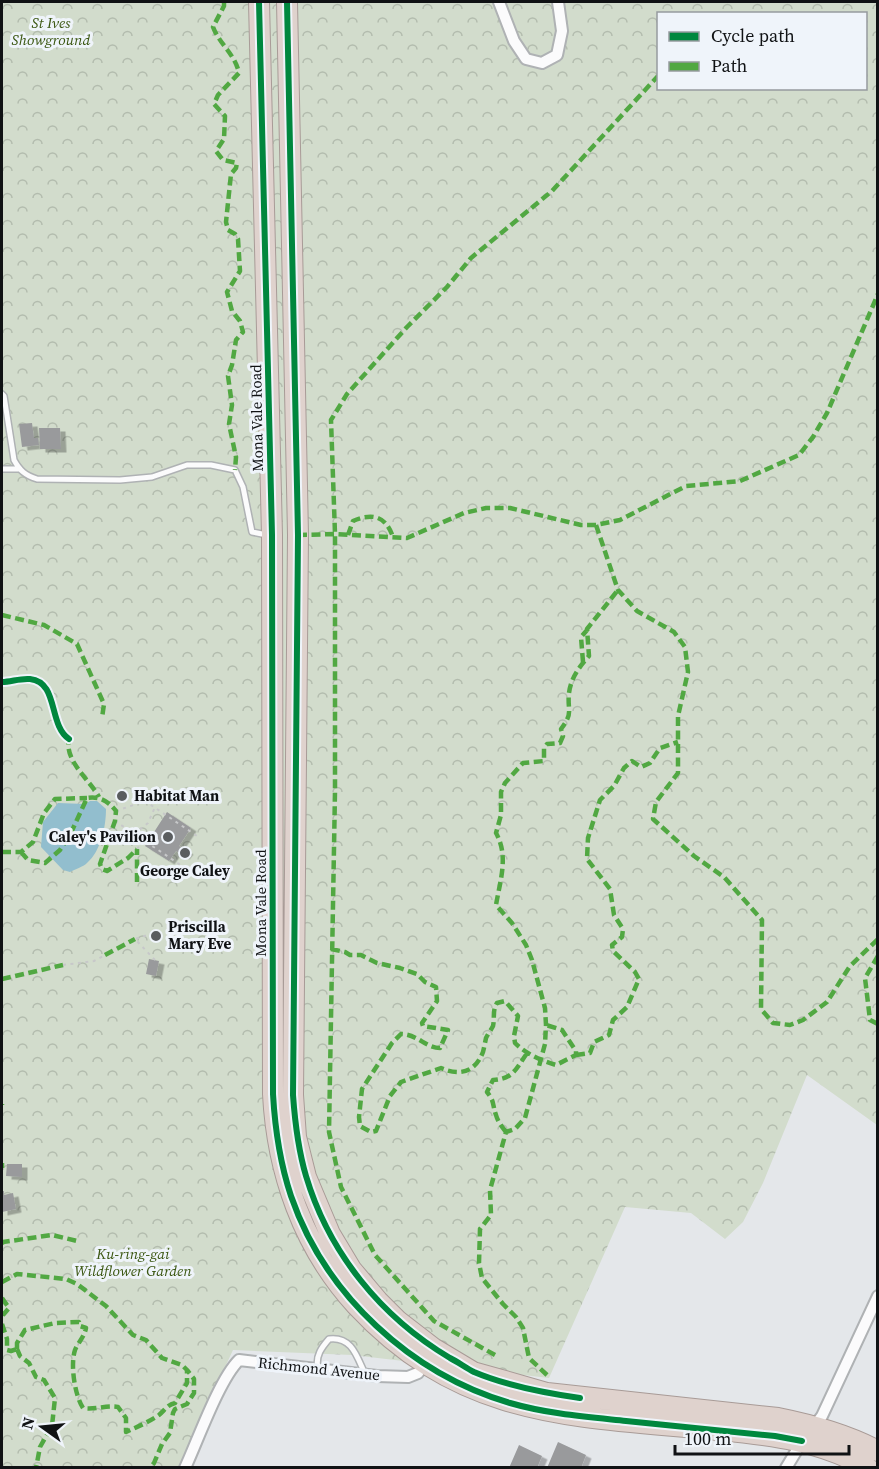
<svg xmlns="http://www.w3.org/2000/svg" width="879" height="1469" font-family="'Source Serif 4',serif">
	<defs>
		<pattern id="forest-crowns" width="20" height="18" patternUnits="userSpaceOnUse" patternTransform="scale(1.5)"><rect width="20" height="18" fill="#d2dccc"/><path d="M2 6a3 3 0 1 1 6 0M12 15a3 3 0 1 1 6 0" fill="none" stroke="#b3bcae"/></pattern>
		<filter id="shadow"><feDropShadow dx="5.5" dy="3.5" stdDeviation="0" flood-color="#0004"/></filter>
	</defs>
	<rect width="100%" height="100%" fill="#e4e7ea"/>
	<path fill="url(#forest-crowns)" fill-rule="evenodd" d="M2,2H877V1125L807,1075L763,1183L743,1222L725,1239L691,1213L625,1207L549,1378L352,1355L233,1350L179,1467L2,1468ZM658,14H866V88H658Z"/>
	<path fill="#92bece" d="M90,801H97L106,809C106,826 101,851 87,863C83,867 75,869 70,872L63,870L41,847L43,822L58,803L85,804Z"/>
	<path fill="#999a9c" filter="url(#shadow)" d="M32,423L34,438H38L39,445L22,447L19,424Z
		M39,428H60L61,449H40Z
		M167,812L191,828L179,846L188,851L184,856L176,851L169,861L145,846Z
		M149,959L159,961L156,976L146,974Z
		M7,1164H22V1177L6,1176Z
		M2,1191H4V1195L13,1193L16,1209L2,1212Z
		M558,1442L586,1455L581,1468H547Z
		M519,1445L542,1456L537,1468H509Z"/>
	<g fill="none" stroke-linecap="round" stroke-linejoin="round">
		<defs>
			<path id="lane" d="M2,394L4,396L14,460C20,471 25,475 37,479L120,480L152,477L187,465H211L235,470L243,487L252,532L267,535
				M2,469H19
				M318,1368C315,1356 322,1347 329,1339C352,1336 357,1357 365,1374"/>
			<path id="street" d="M499,2L514,41L526,59L542,63L557,55L562,31L558,2
				M813,1428L822,1416L878,1296
				M185,1468C198,1440 219,1380 239,1360L377,1376L408,1377L418,1373L428,1359
				M786,1468L803,1440"/>
			<path id="highway" d="M259,2L272,535L273,1094C277,1172 303,1247 356,1305C463,1420 575,1416 719,1430C771,1435 822,1441 868,1468
				M287,2L298,535L293,1095L296,1137L306,1177L330,1234L351,1269L378,1301L398,1321L433,1348L473,1372L547,1393L778,1418C813,1425 846,1434 878,1451"/>
		</defs>
		<use href="#lane" stroke="#afb2b4" stroke-width="8"/>
		<use href="#street" stroke="#afb2b4" stroke-width="14"/>
		<use href="#highway" stroke="#a89b97" stroke-width="22"/>
		<path stroke="#c7c8c9" stroke-width="2" stroke-dasharray="3 4.5" stroke-linecap="butt" d="M116,811L145,801L200,838
			M115,821L185,868
			M134,834L148,823L155,807
			M137,849L143,841
			M155,960L135,939L163,930
			M63,965L94,961L105,955"/>
		<use href="#lane" stroke="#fbfbfc" stroke-width="5"/>
		<use href="#street" stroke="#fbfbfc" stroke-width="10"/>
		<use href="#highway" stroke="#dfd2cd" stroke-width="20"/>
		<path stroke="#51a842" stroke-width="4.5" stroke-dasharray="9 4.5" stroke-linecap="butt" d="M224,2V6L213,27C220,45 235,54 239,73L218,95L214,104L225,116L224,139L216,151L223,160L237,163L236,168L231,174L226,222L228,230L235,234L238,239L240,271L227,292L232,311L240,321L243,332L236,340L232,365L228,376L232,405L229,424L236,457L235,470
			M596,525L618,590L637,611L674,632L685,647L688,672L678,716V773L656,802L653,819L694,856L724,877L762,920L761,1009L773,1023L790,1025L803,1020L827,1002L850,966L878,939
			M298,535L335,534L407,538L464,513L486,508H510L581,525H596L620,520L686,486L740,481L799,455L813,437L827,413L878,294
			M348,535L353,521C374,512 386,517 393,537
			M2,615L44,625L77,644L104,704L102,718
			M583,662L581,637L588,629
			M66,737L69,739C64,761 90,780 99,797
			M2,852H21L33,842L44,813L55,799L87,798
			M21,852L28,860L45,863L60,850L70,835L87,798C100,796 108,801 116,811L115,821L100,864L102,869L107,871L128,858L137,849
			M137,882V849
			M331,949L345,952L350,955H361L377,963L400,968L417,974L425,982L436,987L437,1001L422,1023L423,1026L448,1030L440,1048C426,1048 417,1034 401,1034L392,1043L362,1089L359,1117L360,1126L371,1132L376,1131L390,1096L401,1082L441,1068C459,1076 475,1073 483,1052C484,1048 485,1043 486,1038C488,1034 491,1030 493,1026C495,1017 492,1011 497,1003L505,1001L518,1016L514,1036L515,1043C526,1054 542,1061 556,1065L576,1055V1051L562,1030L546,1025
			M105,955L135,939
			M878,956L865,978L870,1020L878,1024
			M2,979L63,965
			M576,1055L590,1053L594,1042L609,1035L613,1020L627,1007L639,979L635,972L613,951L612,945L622,937L623,929L614,915L610,889L587,859L588,838L600,800L614,786L624,768L632,761L641,767L650,763L660,748L678,742
			M2,1105V1104
			M506,1132C502,1127 498,1122 496,1115C492,1104 495,1102 487,1092L493,1080C514,1079 516,1068 528,1052
			M2,1163V1168
			M2,1244L3,1242L52,1235L77,1241
			M2,1282L17,1274L66,1279L77,1284L106,1306L133,1335L146,1340L162,1358L182,1365L187,1370L194,1379V1393L187,1404L175,1409L173,1413L170,1433L162,1444L154,1463L150,1468
			M2,1298L9,1308L3,1315L2,1319
			M2,1324L7,1339V1350L11,1351L17,1349
			M17,1349V1343L25,1330L55,1323L79,1322L80,1326L86,1328C84,1338 78,1342 75,1350C70,1365 75,1396 83,1408C95,1410 106,1405 118,1407L126,1418V1432C137,1427 149,1422 159,1415C165,1410 167,1405 175,1403L187,1383V1370
			M17,1349L20,1356L29,1363L36,1377L44,1380L55,1398L52,1426L40,1447L36,1468
			M495,1355L434,1321L375,1255L341,1187L329,1132L335,791V534L331,420L347,394L407,327L447,287L471,258L552,191L658,76
			M547,1375L529,1358L523,1328L516,1317L503,1304L482,1278L479,1263L480,1229L491,1215L490,1190L506,1132L515,1129L525,1118L545,1044L546,1025L545,1008L532,960L526,945L512,923L496,905C500,881 509,856 496,833L501,815V792L505,783L523,763L544,761V748L547,744L560,743L563,736L561,729C574,712 567,711 569,693C571,678 579,667 589,656L587,629L618,590"/>
		<defs>
			<path id="cycleway" d="M259,2L272,535L273,1094C275,1129 280,1163 291,1196C325,1295 411,1374 510,1403C548,1414 588,1417 626,1421C676,1426 726,1431 775,1436L802,1441
				M287,2L298,535L293,1095C295,1123 298,1149 306,1176C329,1253 381,1317 450,1358C458,1362 466,1368 474,1372C507,1386 544,1393 580,1398
				M2,682C11,682 20,678 30,679C59,682 48,725 69,739"/>
		</defs>
		<use href="#cycleway" stroke="#eff4fa" stroke-width="10"/>
		<use href="#cycleway" stroke="#00873e" stroke-width="6"/>
	</g>
	<g fill="#5a5d5f" stroke="#eff4fa" stroke-width="2">
		<circle cx="122" cy="796" r="6"/>
		<circle cx="168" cy="837" r="6"/>
		<circle cx="185" cy="853" r="6"/>
		<circle cx="156" cy="936" r="6"/>
	</g>
	<g text-anchor="middle" stroke-width="6" stroke-linejoin="round" paint-order="stroke">
		<g font-size="15" font-style="italic" fill="#3a5610" stroke="#eff4fa">
			<text x="51" y="28">St Ives<tspan x="51" dy="17">Showground</tspan></text>
			<text x="133" y="1259">Ku-ring-gai<tspan x="133" dy="17">Wildflower Garden</tspan></text>
		</g>
		<g font-size="15" fill="#101214" stroke="#eff4fa">
			<text transform="translate(257 418) rotate(-91)" y="5">Mona Vale Road</text>
			<text transform="translate(261 903) rotate(-90)" y="5">Mona Vale Road</text>
			<text transform="translate(319 1369) rotate(6)" y="5">Richmond Avenue</text>
		</g>
		<g font-size="15" font-weight="bold" fill="#101214" stroke="#eff4fa" text-anchor="start">
			<text x="134" y="801">Habitat Man</text>
			<text x="156" y="842" text-anchor="end">Caley's Pavilion</text>
			<text x="185" y="876" text-anchor="middle">George Caley</text>
			<text x="168" y="932">Priscilla<tspan x="168" dy="17">Mary Eve</tspan></text>
		</g>
	</g>
	<rect width="879" height="1469" fill="none" stroke="#101214" stroke-width="6"/>
	<rect x="657" y="12" width="210" height="78" fill="#eff4fa" stroke="#969a9e" stroke-width="1.5"/>
	<rect x="669" y="32" width="30" height="9" fill="#00873e" stroke="#969a9e" stroke-width="1.5"/>
	<text x="711" y="42" font-size="18" fill="#101214">Cycle path</text>
	<rect x="669" y="62" width="30" height="9" fill="#51a842" stroke="#969a9e" stroke-width="1.5"/>
	<text x="711" y="72" font-size="18" fill="#101214">Path</text>
	<g transform="translate(42 1427) rotate(285)" stroke="#eff4fa" stroke-width="4.5" paint-order="stroke">
	<path d="M0-4.5L10 22L0 15L-10 22Z" fill="#101214"/>
	<text y="-9" font-size="16" font-weight="bold" text-anchor="middle" fill="#101214">N</text>
	</g>
	<path d="M675 1445v9h174v-9" fill="none" stroke="#101214" stroke-width="3"/>
	<text x="684" y="1445" font-size="18" fill="#101214" stroke="#eff4fa" stroke-width="4.5" paint-order="stroke">100 m</text>
</svg>
